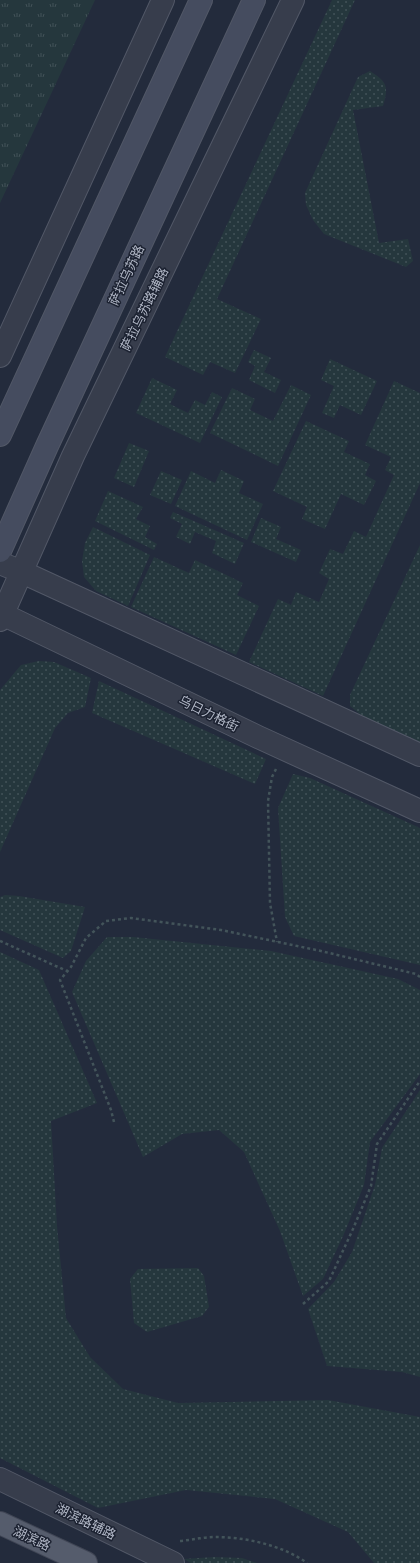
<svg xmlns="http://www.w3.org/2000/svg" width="420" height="1563" font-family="'Golos Text','Noto Sans SC',sans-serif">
	<defs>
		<pattern id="grass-dots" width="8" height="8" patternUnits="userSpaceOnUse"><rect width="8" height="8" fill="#25373d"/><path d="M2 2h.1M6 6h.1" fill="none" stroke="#425258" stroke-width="1.8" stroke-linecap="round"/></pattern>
		<pattern id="park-tufts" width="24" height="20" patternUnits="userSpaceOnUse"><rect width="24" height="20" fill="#25373d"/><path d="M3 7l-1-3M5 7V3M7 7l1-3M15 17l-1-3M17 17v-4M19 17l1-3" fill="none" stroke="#425258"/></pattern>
	</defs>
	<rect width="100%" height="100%" fill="#232b3c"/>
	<path fill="url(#grass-dots)" d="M332,0H355L217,299L261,319L235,373L210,362L203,375L165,357Z
		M370,71C387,82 389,86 383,106L353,110L379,243L408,239L413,261L406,267L324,234L313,220L306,205L305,193L358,77Z
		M254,350L271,358L264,372L281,380L275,393L249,380L255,366L248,362Z
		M330,359L377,381L361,415L340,405L334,418L322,413L334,386L321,380Z
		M152,378L177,390L170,404L188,413L195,400L205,405L212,392L222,397L200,443L136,413Z
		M394,381L420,393V483L323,696L249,662L278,599L291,605L296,592L319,602L329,579L319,573L330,549L343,554L354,531L366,537L394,475L385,470L391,457L365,445Z
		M291,385L311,395L278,466L210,433L232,388L255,399L250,410L273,421Z
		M306,421L349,441L344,452L370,464L365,475L376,481L364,505L341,494L325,529L302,519L307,507L273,491Z
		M129,443L149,451L134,487L114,478Z
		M221,470L244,481L239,493L263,504L247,540L175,506L191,471L215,483Z
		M161,471L182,480L171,504L150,495Z
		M108,491L143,507L136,519L150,526L145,537L157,544L154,550L95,521Z
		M173,512L244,543L235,564L212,553L216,541L195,532L190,544L176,537L182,524L170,518Z
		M261,518L281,527L276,539L301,550L296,562L251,542Z
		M93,527L150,555L128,606L96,591L84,577L82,561L85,543Z
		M420,545V742L362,716L350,706V695Z
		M154,557L189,573L195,560L243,583L237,595L259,606L236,655L131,607Z
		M39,661L54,662L91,678L85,707L68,713L55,728L0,852V690L21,665Z
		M99,681L266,759L255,784L92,713Z
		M293,774L310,778L420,828V965L294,936L285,917L278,808Z
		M5,895L19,896L85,907L71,951L63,958L0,930V897Z
		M107,937H133L271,951L398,979L420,990V1074L370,1142L364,1185L344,1234L323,1279L303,1296L280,1231L244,1152L219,1130L182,1134L143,1157L72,992L86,961Z
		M0,952L39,970L97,1103L51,1121L57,1226L66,1318L90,1357L123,1389L178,1403L328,1400L420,1417V1563H374L348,1532L275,1499L186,1490L98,1508L0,1458Z
		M420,1090V1377L402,1372L327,1366L308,1309L334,1282L352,1252L375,1185L382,1148Z
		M198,1268L204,1276L209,1307L202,1316L147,1332L134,1323L130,1279L138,1269Z
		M214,1557L242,1558L257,1563H191L184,1559Z"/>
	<path fill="url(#park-tufts)" d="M0,0H95L0,203Z"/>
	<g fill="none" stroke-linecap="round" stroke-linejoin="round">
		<defs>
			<path id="tertiary" d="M0,356L163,0
				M0,563L22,572L420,755
				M0,613L258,737L420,811
				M0,620L73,456L293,0
				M0,1479L173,1563"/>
			<path id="secondary" d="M0,435L201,0
				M0,551L47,446L254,0"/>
			<path id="primary" d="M0,1523L86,1563"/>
		</defs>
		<use href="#tertiary" stroke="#525867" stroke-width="24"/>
		<use href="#secondary" stroke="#525867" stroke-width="24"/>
		<use href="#primary" stroke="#404655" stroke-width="24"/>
		<path stroke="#43545a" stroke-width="2.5" stroke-dasharray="3 3" stroke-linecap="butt" d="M276,769L272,777L268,801L270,903L277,942
			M0,941L67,971
			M114,1122L111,1110L60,980L71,967L86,938L106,921L131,918L221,930L321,951L416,974L420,977
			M303,1304L329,1281L353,1229L371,1186L377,1144L420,1081
			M180,1541C192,1540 203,1537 215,1537C245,1537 282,1545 307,1563"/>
		<use href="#tertiary" stroke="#373d4c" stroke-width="22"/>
		<use href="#secondary" stroke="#454c5f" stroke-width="22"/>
		<use href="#primary" stroke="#555c6c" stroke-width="22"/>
	</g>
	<g text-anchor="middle" stroke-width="3" stroke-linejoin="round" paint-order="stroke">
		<g font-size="13" fill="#b2b8c7" stroke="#1c2231">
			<text transform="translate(126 275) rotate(-65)" y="5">萨拉乌苏路</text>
			<text transform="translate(144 309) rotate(-64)" y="5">萨拉乌苏路辅路</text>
			<text transform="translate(209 713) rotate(26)" y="5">乌日力格街</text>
			<text transform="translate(86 1521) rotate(26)" y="5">湖滨路辅路</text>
			<text transform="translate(32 1538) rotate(25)" y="5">湖滨路</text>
		</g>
	</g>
</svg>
